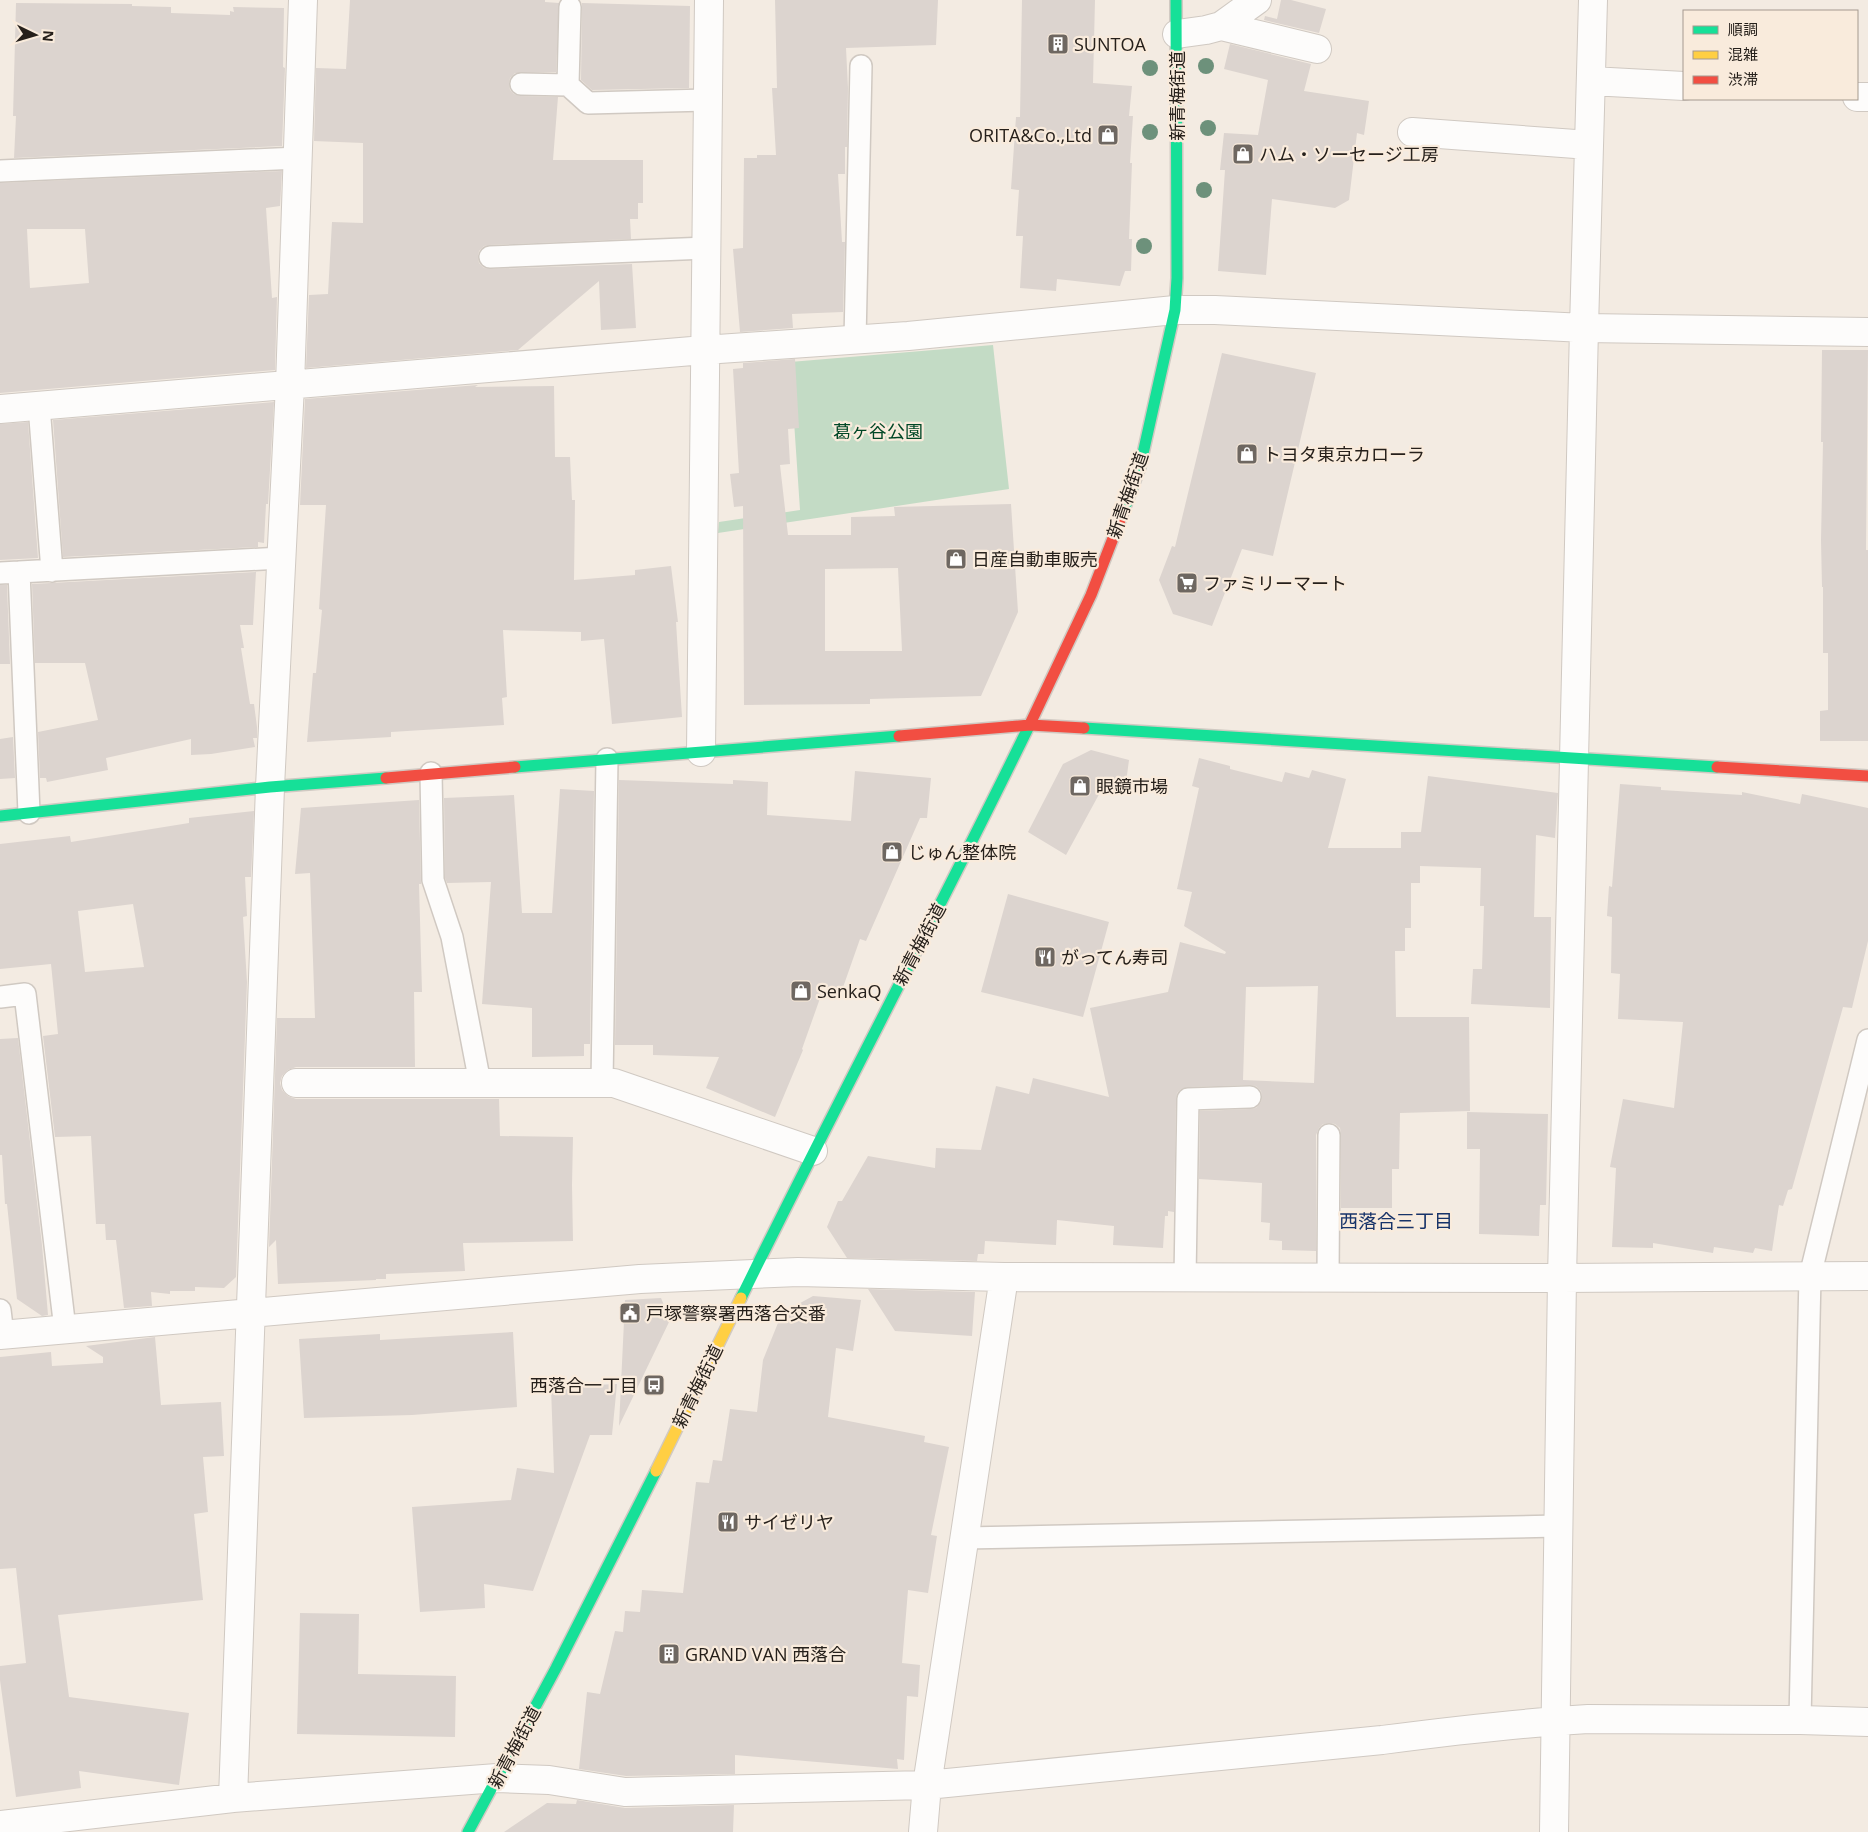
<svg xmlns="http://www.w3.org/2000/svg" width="1868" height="1832" viewBox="0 0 1868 1832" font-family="'Open Sans','Noto Sans JP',sans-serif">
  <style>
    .green { fill: #c3dbc5 }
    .building { fill: #dcd4cf; fill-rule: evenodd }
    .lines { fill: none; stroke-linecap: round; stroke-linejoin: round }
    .lane-casing { stroke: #d0c9c2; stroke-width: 24 }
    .street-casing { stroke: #d0c9c2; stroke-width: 30 }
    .fast-casing { stroke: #d0c9c2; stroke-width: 14 }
    .slow-casing { stroke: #d0c9c2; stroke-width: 14 }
    .jam-casing { stroke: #d0c9c2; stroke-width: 14 }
    .lane { stroke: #fdfcfb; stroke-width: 21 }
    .street { stroke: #fdfcfb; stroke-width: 28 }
    .fast { stroke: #16e098; stroke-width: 11 }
    .slow { stroke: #ffcf43; stroke-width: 11 }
    .jam { stroke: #f24e42; stroke-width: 11 }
    .tree { fill: #6d917b }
    .labels { text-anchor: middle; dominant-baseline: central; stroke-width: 4.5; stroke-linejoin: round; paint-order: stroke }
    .poi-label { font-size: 18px; fill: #26201b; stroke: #f9ebdc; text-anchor: start }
    .street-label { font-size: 18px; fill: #26201b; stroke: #f9ebdc }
    .park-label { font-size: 18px; fill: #004726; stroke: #f9ebdc }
    .neighbourhood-label { font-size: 19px; fill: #173369; stroke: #f9ebdc }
  </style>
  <rect width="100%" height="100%" fill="#f3ebe2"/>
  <path class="green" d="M993 345 1009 489 718 533 719 522 800 510 790 362Z"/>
  <path class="building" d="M350 0H545V2L559 3 556 72 515 73 510 78 509 83 510 90 514 94 520 96 558 97 553 160H643V203H638V219H630L631 239 489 245 484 246 479 251 478 258 479 263 484 268 491 269 632 264 636 328 601 330 599 281 518 350 306 368 309 295 328 294 332 222 363 223V143L314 141 316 68 346 69Z
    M775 0H938L936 45 846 48 848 88 847 147H845V174H838L842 242H845L843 312 792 314 793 328 740 332 733 249 743 248 744 158H757V155H776L772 88H777Z
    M1022 0H1095L1093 83 1132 86 1129 116H1133L1130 163H1132L1129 239H1132L1131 271H1125L1120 286 1057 279 1056 291 1020 288 1023 236H1016L1019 190 1011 189 1016 117H1020Z
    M1281 0H1291L1326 9 1319 33 1264 20 1265 16 1277 19Z
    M16 3 132 4V6L171 7V13L230 15V11L234 12 233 7 284 8 283 67 285 68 282 146 14 158 16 116H13Z
    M582 3 690 6 689 88 592 90 581 80Z
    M1230 44 1311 64 1304 91 1369 101 1364 135 1357 133 1349 200 1335 208 1272 199 1266 275 1218 271 1225 170H1220L1224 133 1258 135 1268 80 1224 69Z
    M282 171 280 206 266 208 272 298 277 297 275 370 0 393V183ZM27 229H85L89 283 30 288Z
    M1822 350H1868L1866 550H1868V741H1820V711L1828 710V653H1823V587H1822L1821 540 1823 442H1821Z
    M1222 353 1316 373 1273 556 1242 549 1212 626 1173 614 1159 580 1172 546 1175 547Z
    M795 359 799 428 788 429 790 464 780 465 788 535H851V517L895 516 894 507 1011 504 1018 612 981 696 870 699V704L744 705 743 506 734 507 730 474 739 473 733 369 743 368V363ZM898 568 902 651H825V569Z
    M478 385 475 387 554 386 555 457H570L572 500H575L574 580 635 575V570L671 566 678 622H676L682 717 612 724 604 639 581 641V632L503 630 507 697 502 698 504 725 391 732V737L307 742 313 673H316L322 610 319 609 326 505H300L305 399Z
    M274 402 268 504H266L264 543 258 542V547L63 557 53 420Z
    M28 422 38 558 0 560V424Z
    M256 572 253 625H240L244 648H241L250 704H254L257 727V738H253L255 747 211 754 191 755V739L106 758 108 770 47 782 46 778H40L38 732 98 720 85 663H35L32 584Z
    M0 585H7L10 664H0Z
    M13 737 15 778 0 779V739Z
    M1091 750 1129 760 1125 790 1103 787 1066 855 1028 832 1063 764Z
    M1199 758 1230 766V769L1282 782 1285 772 1309 778 1312 770 1346 779 1328 848H1401V832H1421L1428 776 1558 793 1555 838 1536 835 1534 917H1551L1550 1008 1471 1004 1473 969H1482L1484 906H1480L1481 868 1420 866V883H1411V928H1405V951H1395L1396 1017H1469L1470 1111 1400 1113 1399 1169H1392V1208H1341V1135L1340 1128 1335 1124 1330 1123 1323 1124 1319 1128 1316 1135V1251L1282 1250V1241L1269 1240 1270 1223 1261 1222 1262 1183 1199 1179 1200 1111 1250 1109 1256 1108 1261 1102 1262 1097 1261 1091 1256 1086 1250 1085 1188 1087 1181 1089 1177 1093 1176 1099 1174 1212 1168 1211V1216H1165L1163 1248 1113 1245 1114 1226 1057 1220 1056 1245 985 1241 984 1254H978L977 1261 847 1258 827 1227 838 1201H842L868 1156 935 1168 936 1148 981 1150 996 1086 1029 1094 1033 1078 1109 1097 1090 1008 1168 992 1180 942 1225 954 1226 952 1184 926 1192 892 1177 889 1199 788 1192 786ZM1318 986 1314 1083 1243 1080 1246 987Z
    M855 771 931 778 927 818H920L866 941 860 939 841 993 824 987 802 1049 803 1050 775 1117 706 1088 719 1057 653 1055V1045H615L619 780 733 784V780L768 782 767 815 851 821Z
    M1620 784 1661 787V790L1742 795V792L1800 804 1802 794 1868 808V941L1852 1008 1843 1007 1792 1189 1788 1190 1783 1206 1779 1205 1772 1251 1755 1248 1753 1253 1714 1247 1713 1253 1653 1243V1248L1612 1247 1616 1168 1610 1167 1623 1099 1674 1108 1683 1022 1618 1019 1620 974 1611 973 1612 917 1607 916 1609 886 1612 887Z
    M560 789 594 791 590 1044H584V1056L532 1057V1008L482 1004 491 882 447 883 445 878 444 798 514 795 522 913H552Z
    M419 800 421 884H419L422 992H414L415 1067H296L288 1070 282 1076 280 1083 282 1090 288 1096 296 1099H499L500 1136 573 1137 572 1185 573 1241 463 1243 465 1271 386 1274V1279H376V1280L278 1284 276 1240 269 1247 277 1018H315L310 873 295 874 301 808Z
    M254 811 251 877H245L247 916 243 917 247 982 236 1277 224 1288 195 1287V1291H170V1294L151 1292 152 1306 124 1308 116 1240H106L105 1224H96L91 1136 55 1137 43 1036 58 1034 51 964 0 969V844L70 836 71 842 189 823V818ZM133 904 144 967 85 972 78 911Z
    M1008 894 1109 922 1083 1017 981 992Z
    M18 1038 42 1245 48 1315 42 1316 17 1299 7 1204H5L2 1155H0V1039Z
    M1467 1112 1548 1114 1546 1205H1540L1539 1236 1479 1234 1480 1149H1467Z
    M868 1289 975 1292 972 1336 895 1331Z
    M813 1296 861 1300 853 1351 836 1348 828 1417 925 1436 924 1442 949 1447 931 1535 937 1536 928 1593 908 1590 902 1663 920 1665 918 1697 907 1696 904 1760 897 1759 898 1769 735 1755V1774L626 1776 579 1769 587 1692 600 1694 615 1631 623 1632 625 1611 640 1612 642 1590 683 1593 696 1482 709 1483 713 1460 722 1461 730 1409 757 1412 763 1360 782 1313Z
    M661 1298 670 1320 619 1426 625 1300Z
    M513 1332 517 1407 412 1415 304 1418 299 1339 380 1334V1340Z
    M155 1337 161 1405 221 1402 224 1456 203 1457 208 1512 194 1514 203 1600 58 1615 69 1697 189 1713 179 1785 79 1771 81 1788 16 1797 0 1680V1666L26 1663 16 1568 0 1569V1357L51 1352 52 1366 103 1363V1357L86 1346Z
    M617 1384 612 1435H590L533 1591 484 1584 485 1608 420 1612 412 1507 511 1500 517 1468 554 1473 551 1387Z
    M300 1613 359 1614 358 1674 456 1676 455 1737 297 1734Z
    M577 1800 625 1808 734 1805 733 1832H504L547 1803 576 1804Z"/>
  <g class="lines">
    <g class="lane-casing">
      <path id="lane" d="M570 7 568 85 588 103 707 100
        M521 84 568 85
        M0 171 298 158
        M490 257 706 248
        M855 340 861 66
        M39 406 52 571
        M19 572 29 813
        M0 573 281 558
        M431 773 433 880 452 937 480 1083
        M0 997 25 994 65 1329
        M602 1083 607 759
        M1185 1278 1188 1099 1250 1097
        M1328 1278 1329 1135
        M0 1310 3 1335
        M964 1538 1558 1526
        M1800 1720 1810 1276 1868 1040"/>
    </g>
    <g class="street-casing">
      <path id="street" d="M1221 26 1317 49
        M1177 34 1206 30 1221 26 1257 0
        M1591 81 1684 86
        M1857 97H1868
        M1412 132 1589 145
        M0 409 704 350 908 336 1175 310H1215L1584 328 1868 332
        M701 752 709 0
        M296 1083H614L813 1151
        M0 1335 640 1279 798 1272 1004 1277 1562 1278 1868 1276
        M233 1798 270 787 290 385 303 0
        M0 1825 233 1798 497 1778 549 1780 625 1792 927 1785 1382 1740C1451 1731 1519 1723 1588 1719L1800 1720 1868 1722
        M923 1832 927 1785 1004 1277
        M1554 1832 1562 1278 1584 328 1593 0"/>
    </g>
    <g class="fast-casing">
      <path id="fast" d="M1122 515 1140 467 1175 310 1177 278 1176 0
        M1084 728 1717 767
        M515 767 899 736
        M0 816 270 787 386 778
        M741 1298C835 1106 936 917 1030 724
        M468 1832 556 1668 656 1471"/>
    </g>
    <g class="slow-casing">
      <path id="slow" d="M656 1471 741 1298"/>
    </g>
    <g class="jam-casing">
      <path id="jam" d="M1030 724 1091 595 1122 515
        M899 736 1030 725 1084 728
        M1717 767 1868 776
        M386 778 515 767"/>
    </g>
    <use href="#lane" class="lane"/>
    <use href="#street" class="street"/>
    <use href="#fast" class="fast"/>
    <use href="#slow" class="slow"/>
    <use href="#jam" class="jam"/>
  </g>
  <g class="tree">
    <circle cx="1206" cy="66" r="8"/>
    <circle cx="1150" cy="68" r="8"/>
    <circle cx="1208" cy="128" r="8"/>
    <circle cx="1150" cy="132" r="8"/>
    <circle cx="1204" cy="190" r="8"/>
    <circle cx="1144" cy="246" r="8"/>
  </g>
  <defs>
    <g id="building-square" transform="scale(1.125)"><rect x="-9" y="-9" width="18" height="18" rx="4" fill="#6e6761" stroke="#f9ebdc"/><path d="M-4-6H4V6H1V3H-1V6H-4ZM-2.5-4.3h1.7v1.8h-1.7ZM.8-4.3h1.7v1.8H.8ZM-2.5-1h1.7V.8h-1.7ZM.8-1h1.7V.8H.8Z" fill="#fff"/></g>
    <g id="shop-square" transform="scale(1.125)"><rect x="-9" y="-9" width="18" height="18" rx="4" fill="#6e6761" stroke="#f9ebdc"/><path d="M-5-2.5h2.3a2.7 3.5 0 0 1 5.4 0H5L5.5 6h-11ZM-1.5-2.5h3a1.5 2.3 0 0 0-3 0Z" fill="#fff"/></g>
    <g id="supermarket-square" transform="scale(1.125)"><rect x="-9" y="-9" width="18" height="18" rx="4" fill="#6e6761" stroke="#f9ebdc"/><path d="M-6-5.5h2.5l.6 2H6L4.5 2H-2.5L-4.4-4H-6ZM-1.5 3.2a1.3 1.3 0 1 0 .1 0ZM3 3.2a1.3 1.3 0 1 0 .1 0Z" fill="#fff"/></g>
    <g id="restaurant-square" transform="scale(1.125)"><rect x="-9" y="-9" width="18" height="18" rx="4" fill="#6e6761" stroke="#f9ebdc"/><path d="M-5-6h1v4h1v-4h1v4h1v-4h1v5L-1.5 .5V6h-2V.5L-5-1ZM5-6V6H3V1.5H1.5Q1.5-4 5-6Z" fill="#fff"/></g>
    <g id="civic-square" transform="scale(1.125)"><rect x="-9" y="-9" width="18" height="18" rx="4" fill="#6e6761" stroke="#f9ebdc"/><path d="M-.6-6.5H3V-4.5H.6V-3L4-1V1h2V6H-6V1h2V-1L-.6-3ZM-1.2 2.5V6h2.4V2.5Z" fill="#fff"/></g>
    <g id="bus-square" transform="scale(1.125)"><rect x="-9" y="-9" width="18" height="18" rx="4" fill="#6e6761" stroke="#f9ebdc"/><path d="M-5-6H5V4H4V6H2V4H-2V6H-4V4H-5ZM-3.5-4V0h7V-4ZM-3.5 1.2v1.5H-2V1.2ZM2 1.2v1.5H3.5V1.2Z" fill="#fff"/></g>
  </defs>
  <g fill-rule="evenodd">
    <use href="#building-square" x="1058" y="44"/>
    <use href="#shop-square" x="1108" y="135"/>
    <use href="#shop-square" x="1243" y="154"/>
    <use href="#shop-square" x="1247" y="454"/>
    <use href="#shop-square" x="956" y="559"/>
    <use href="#supermarket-square" x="1187" y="583"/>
    <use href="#shop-square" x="1080" y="786"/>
    <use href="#shop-square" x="892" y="852"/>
    <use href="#restaurant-square" x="1045" y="957"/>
    <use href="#shop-square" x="801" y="991"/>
    <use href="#civic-square" x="630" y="1313"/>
    <use href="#bus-square" x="654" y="1385"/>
    <use href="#restaurant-square" x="728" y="1522"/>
    <use href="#building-square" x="669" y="1654"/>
  </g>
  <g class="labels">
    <g class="poi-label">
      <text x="1074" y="44">SUNTOA</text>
      <text x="1092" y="135" text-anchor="end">ORITA&amp;Co.,Ltd</text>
      <text x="1259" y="154">ハム・ソーセージ工房</text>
      <text x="1263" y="454">トヨタ東京カローラ</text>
      <text x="972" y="559">日産自動車販売</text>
      <text x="1203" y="583">ファミリーマート</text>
      <text x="1096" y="786">眼鏡市場</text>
      <text x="908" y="852">じゅん整体院</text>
      <text x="1061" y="957">がってん寿司</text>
      <text x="817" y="991">SenkaQ</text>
      <text x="646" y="1313">戸塚警察署西落合交番</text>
      <text x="638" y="1385" text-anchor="end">西落合一丁目</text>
      <text x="744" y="1522">サイゼリヤ</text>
      <text x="685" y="1654">GRAND VAN 西落合</text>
    </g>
    <g class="street-label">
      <text transform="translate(1177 96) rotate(-90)">新青梅街道</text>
      <text transform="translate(1127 495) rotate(-71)">新青梅街道</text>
      <text transform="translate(919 944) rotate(-62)">新青梅街道</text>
      <text transform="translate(697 1386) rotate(-64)">新青梅街道</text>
      <text transform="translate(514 1747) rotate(-62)">新青梅街道</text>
    </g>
    <g class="park-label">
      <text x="878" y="431">葛ヶ谷公園</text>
    </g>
    <g class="neighbourhood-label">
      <text x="1396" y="1221">西落合三丁目</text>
    </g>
  </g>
  <rect x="1683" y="10" width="175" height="90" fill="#f9ebdc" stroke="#a59a8f"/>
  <rect x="1693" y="26" width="25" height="8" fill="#16e098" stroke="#a59a8f"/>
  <text x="1728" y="35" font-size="15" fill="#26201b">順調</text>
  <rect x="1693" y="51" width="25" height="8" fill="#ffcf43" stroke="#a59a8f"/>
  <text x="1728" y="60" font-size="15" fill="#26201b">混雑</text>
  <rect x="1693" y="76" width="25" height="8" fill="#f24e42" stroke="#a59a8f"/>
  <text x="1728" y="85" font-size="15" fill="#26201b">渋滞</text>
  <g transform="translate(35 35) rotate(95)" stroke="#f9ebdc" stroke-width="4" paint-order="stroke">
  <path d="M0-4L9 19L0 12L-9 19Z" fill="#26201b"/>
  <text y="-8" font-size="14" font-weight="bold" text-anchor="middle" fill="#26201b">N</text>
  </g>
</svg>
